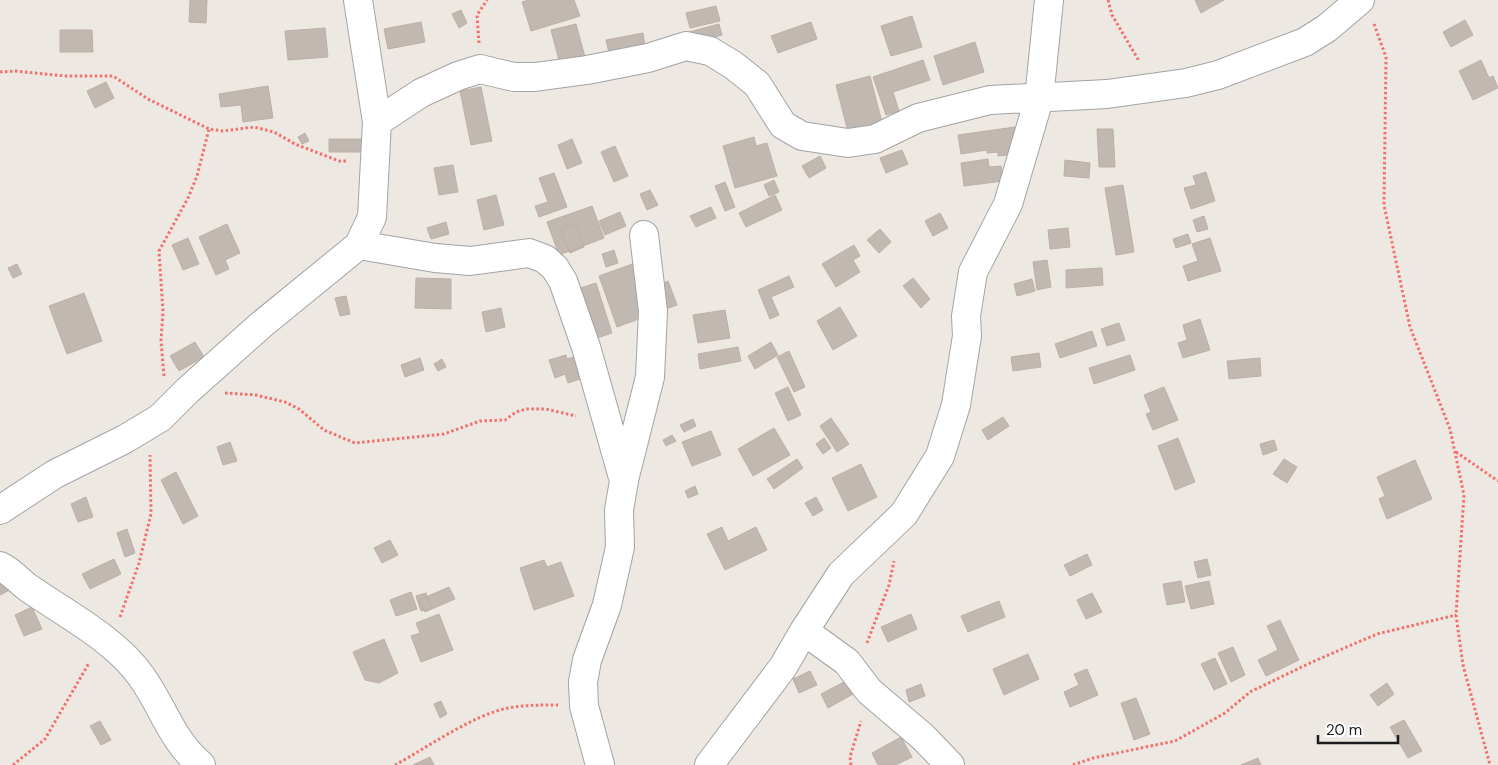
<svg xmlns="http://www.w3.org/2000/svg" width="1498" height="765" viewBox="0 0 1498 765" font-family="'DM Sans',sans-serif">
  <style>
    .building { fill: #c2b8b2; stroke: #beafa5 }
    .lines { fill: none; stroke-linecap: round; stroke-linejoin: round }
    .street-casing { stroke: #a3a3a3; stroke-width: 30 }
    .path { stroke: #f4706c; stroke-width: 3; stroke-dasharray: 2.5 2.5; stroke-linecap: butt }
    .street { stroke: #fff; stroke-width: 28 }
  </style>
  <rect width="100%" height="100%" fill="#ede9e2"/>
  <path class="building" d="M190 0H207L206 23 189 22Z
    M528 0H574L580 16 531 31 522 2Z
    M1195 0H1224L1201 13Z
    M716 6 720 21 690 28 686 13Z
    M461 10 467 23 459 28 452 14Z
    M912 16 922 47 891 56 881 26Z
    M1465 20 1473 35 1451 47 1443 32Z
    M421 22 425 42 388 49 384 29Z
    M811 22 817 39 778 53 771 36Z
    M576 24 585 57 560 64 551 30Z
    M719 24 722 35 693 43 689 32Z
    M325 28 328 57 288 60 285 31Z
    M60 30H92L93 52H60Z
    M643 33 645 46 609 53 606 40Z
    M975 42 984 72 943 85 934 56Z
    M923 60 930 80 893 92 899 111 886 115 873 77Z
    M1481 60 1489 78 1493 76 1498 88 1473 100 1459 71Z
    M870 76 883 126 849 136 836 85Z
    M106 82 114 98 95 108 87 91Z
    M268 86 273 118 243 122 241 105 221 107 219 94Z
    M481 87 492 141 471 145 460 91Z
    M1015 127 1019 154 998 156V152L987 153V150L961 154 958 135Z
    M1097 129H1113L1115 167H1099Z
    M305 133 309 141 302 144 298 137Z
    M754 137 756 146 767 143 777 176 735 188 723 146Z
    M329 139H365L366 152H329Z
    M572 139 582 163 567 169 558 145Z
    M615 146 628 176 614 182 601 152Z
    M902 150 908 164 886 173 880 158Z
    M820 156 826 168 809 178 802 166Z
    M988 159 989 167 1001 166 1003 181 964 186 961 163Z
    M1065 160 1090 163 1089 178 1064 176Z
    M453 165 458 192 439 195 434 168Z
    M1206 172 1215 201 1191 209 1184 188 1196 185 1193 176Z
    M554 173 567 207 539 217 535 206 548 202 539 178Z
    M774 180 779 192 769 196 764 185Z
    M725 182 735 207 725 211 715 186Z
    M1123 185 1134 252 1116 255 1105 188Z
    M650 190 658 205 647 210 640 194Z
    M496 195 504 225 484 230 477 200Z
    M775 195 782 210 746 227 739 213Z
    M592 206 604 238 559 255 547 222Z
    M711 207 716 218 696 227 690 216Z
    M620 212 626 226 605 235 599 221Z
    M940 213 948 228 933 236 925 221Z
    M1204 216 1208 229 1197 232 1193 220Z
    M446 222 449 234 431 239 427 228Z
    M574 223 584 247 570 253 560 229Z
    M227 224 240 253 225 260 229 269 216 275 199 237Z
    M1068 228 1070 247 1050 249 1048 230Z
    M880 229 891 242 879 253 867 240Z
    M1188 234 1191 243 1176 248 1173 239Z
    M188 238 199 264 183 270 172 245Z
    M1210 238 1221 271 1188 281 1183 266 1198 261 1192 244Z
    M854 245 860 256 853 260 860 272 836 287 822 264Z
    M614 250 618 263 606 267 602 254Z
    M652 257 662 284 668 281 677 305 617 327 599 276Z
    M1047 260 1051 287 1037 290 1033 262Z
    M17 264 22 274 13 278 8 268Z
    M1102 268 1103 285 1066 288V270Z
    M789 276 794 287 771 297 779 315 770 319 758 290Z
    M416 278 451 279V309L415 308Z
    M913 278 930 299 921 308 903 286Z
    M1032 279 1035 291 1017 296 1014 284Z
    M596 283 612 333 579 344 571 291Z
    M84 293 102 341 67 354 49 306Z
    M346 296 350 314 340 316 335 298Z
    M840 307 857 336 833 350 817 321Z
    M501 308 505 327 486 332 482 312Z
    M725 310 730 338 698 343 693 315Z
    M1200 319 1210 350 1183 358 1178 343 1187 340 1183 325Z
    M1119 323 1125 340 1107 346 1101 329Z
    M1092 331 1097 346 1060 358 1055 344Z
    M195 342 204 357 179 371 170 356Z
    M771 342 778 355 755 369 748 356Z
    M738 347 741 361 700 369 698 354Z
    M789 351 805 387 794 392 777 357Z
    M1039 353 1041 367 1013 371 1011 357Z
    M566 355 567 359 573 357 580 379 568 383 565 374 555 378 549 360Z
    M1130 355 1135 370 1094 384 1089 368Z
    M420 358 424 370 405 377 401 365Z
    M1260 358 1261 376 1229 379 1227 361Z
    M442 359 446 367 438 371 434 364Z
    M788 387 801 415 788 421 775 393Z
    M1164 387 1178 420 1153 430 1146 414 1151 412 1144 395Z
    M1003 417 1009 426 988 440 982 430Z
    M831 418 849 444 837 452 820 426Z
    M693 419 696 426 684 432 680 425Z
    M774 428 790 455 753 476 738 449Z
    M711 431 721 455 692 466 682 442Z
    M672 435 676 441 666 446 663 440Z
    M824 438 831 448 823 454 816 444Z
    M1178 438 1195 482 1175 490 1158 446Z
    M1274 440 1277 450 1263 455 1260 444Z
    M230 442 237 461 223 465 217 447Z
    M797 459 803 468 774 489 767 479Z
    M1284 459 1297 467 1287 483 1273 474Z
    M1415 460 1432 499 1387 519 1379 499 1385 496 1377 477Z
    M861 464 877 497 848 511 832 478Z
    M176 472 198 516 183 524 161 480Z
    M695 486 698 494 688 498 685 491Z
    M86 497 93 517 78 522 71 504Z
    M816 497 823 510 813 516 805 503Z
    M722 527 728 541 756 527 767 550 725 570 707 534Z
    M127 529 135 553 125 557 117 533Z
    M390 540 398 555 382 563 374 548Z
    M1087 554 1092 565 1070 576 1064 565Z
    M114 559 121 574 90 589 82 574Z
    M1207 559 1211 575 1198 578 1194 562Z
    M544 560 547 567 561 562 574 596 534 610 520 568Z
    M0 574 12 589 0 595Z
    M1181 581 1185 602 1167 605 1163 584Z
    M1209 581 1214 604 1191 609 1185 586Z
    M449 587 455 599 425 612 419 600Z
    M411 592 417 609 396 616 390 600Z
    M426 593 431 608 421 611 416 596Z
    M1092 593 1102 612 1086 619 1077 600Z
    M999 601 1005 617 968 632 961 616Z
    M32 607 42 629 24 636 15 615Z
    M439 614 453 650 421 662 411 636 420 633 416 623Z
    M911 614 917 629 888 642 881 627Z
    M1280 620 1299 660 1266 676 1258 660 1278 650 1267 626Z
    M384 639 398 673 379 683 365 680 353 652Z
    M1233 647 1245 675 1231 682 1218 653Z
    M1028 654 1039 679 1004 695 993 669Z
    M1215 658 1227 684 1214 690 1201 664Z
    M1087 669 1098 695 1070 707 1064 692 1079 685 1074 674Z
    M810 671 817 685 799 693 793 679Z
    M848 680 855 693 828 708 821 694Z
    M1387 683 1394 694 1378 706 1370 695Z
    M921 684 925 696 909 702 906 690Z
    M1136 698 1150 734 1134 740 1121 703Z
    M441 701 447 714 440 718 434 704Z
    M1404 720 1422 751 1408 758 1390 727Z
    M100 721 111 740 101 745 90 726Z
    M901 737 912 757 896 765H878L872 753Z
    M430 757 434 765H413Z
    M1258 758 1261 765H1241Z"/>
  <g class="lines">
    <g class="street-casing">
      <path id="street" d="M377 122 421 93 458 76 480 69 514 77H535L587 70 648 58 686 46 710 51 733 65 757 84 783 125 802 136 848 143 875 139 918 118 990 100 1107 94 1186 83 1218 75 1305 42 1327 28 1360 0
        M359 245 435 258 470 261 529 253 545 259 555 268 563 281 586 347 624 481 619 510 620 547 607 605 587 660 583 682 584 706 600 765
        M624 480 650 377 653 311 644 235
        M0 510 55 474 125 439 160 418 187 391 261 325 359 245 372 217 377 122 358 0
        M0 566C14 573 18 581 30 589 66 614 116 640 141 676 164 708 170 738 201 765
        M804 631 847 662 869 691 923 737 950 765
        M709 765 783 667 804 631 841 574 904 514 940 456 956 405 967 336 966 316 973 272 1008 204 1039 99 1049 0"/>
    </g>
    <path class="path" d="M1108 0 1112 15 1139 61
      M1374 24 1386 57 1384 205 1410 327 1450 429 1464 495 1456 615 1463 665 1490 765
      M479 43 477 15 487 0
      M0 72 15 71 66 76H113L148 99 209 129 223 131 254 127 274 132 295 144 339 161H347
      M164 376 161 341 163 312 159 251 188 198 197 176 209 129
      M225 393 256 395 285 402 299 409 324 430 355 443 444 434 480 421 505 420 516 412 526 409H546L576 416
      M1456 452 1498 481
      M120 617 139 563 151 514 150 455
      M867 643 889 585 894 561
      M13 765 45 739 89 663
      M395 765C428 747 473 715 508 708 525 705 541 705 558 705
      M851 765 850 757 861 721
      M1073 765 1093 758 1175 741 1225 713 1250 692 1312 662 1377 634 1456 615"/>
    <use href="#street" class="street"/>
  </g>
  <path d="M1318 735v8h80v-8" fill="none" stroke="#1c1c1c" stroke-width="2.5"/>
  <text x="1326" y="735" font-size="15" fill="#1c1c1c" stroke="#ffffff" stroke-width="4" paint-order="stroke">20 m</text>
</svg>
